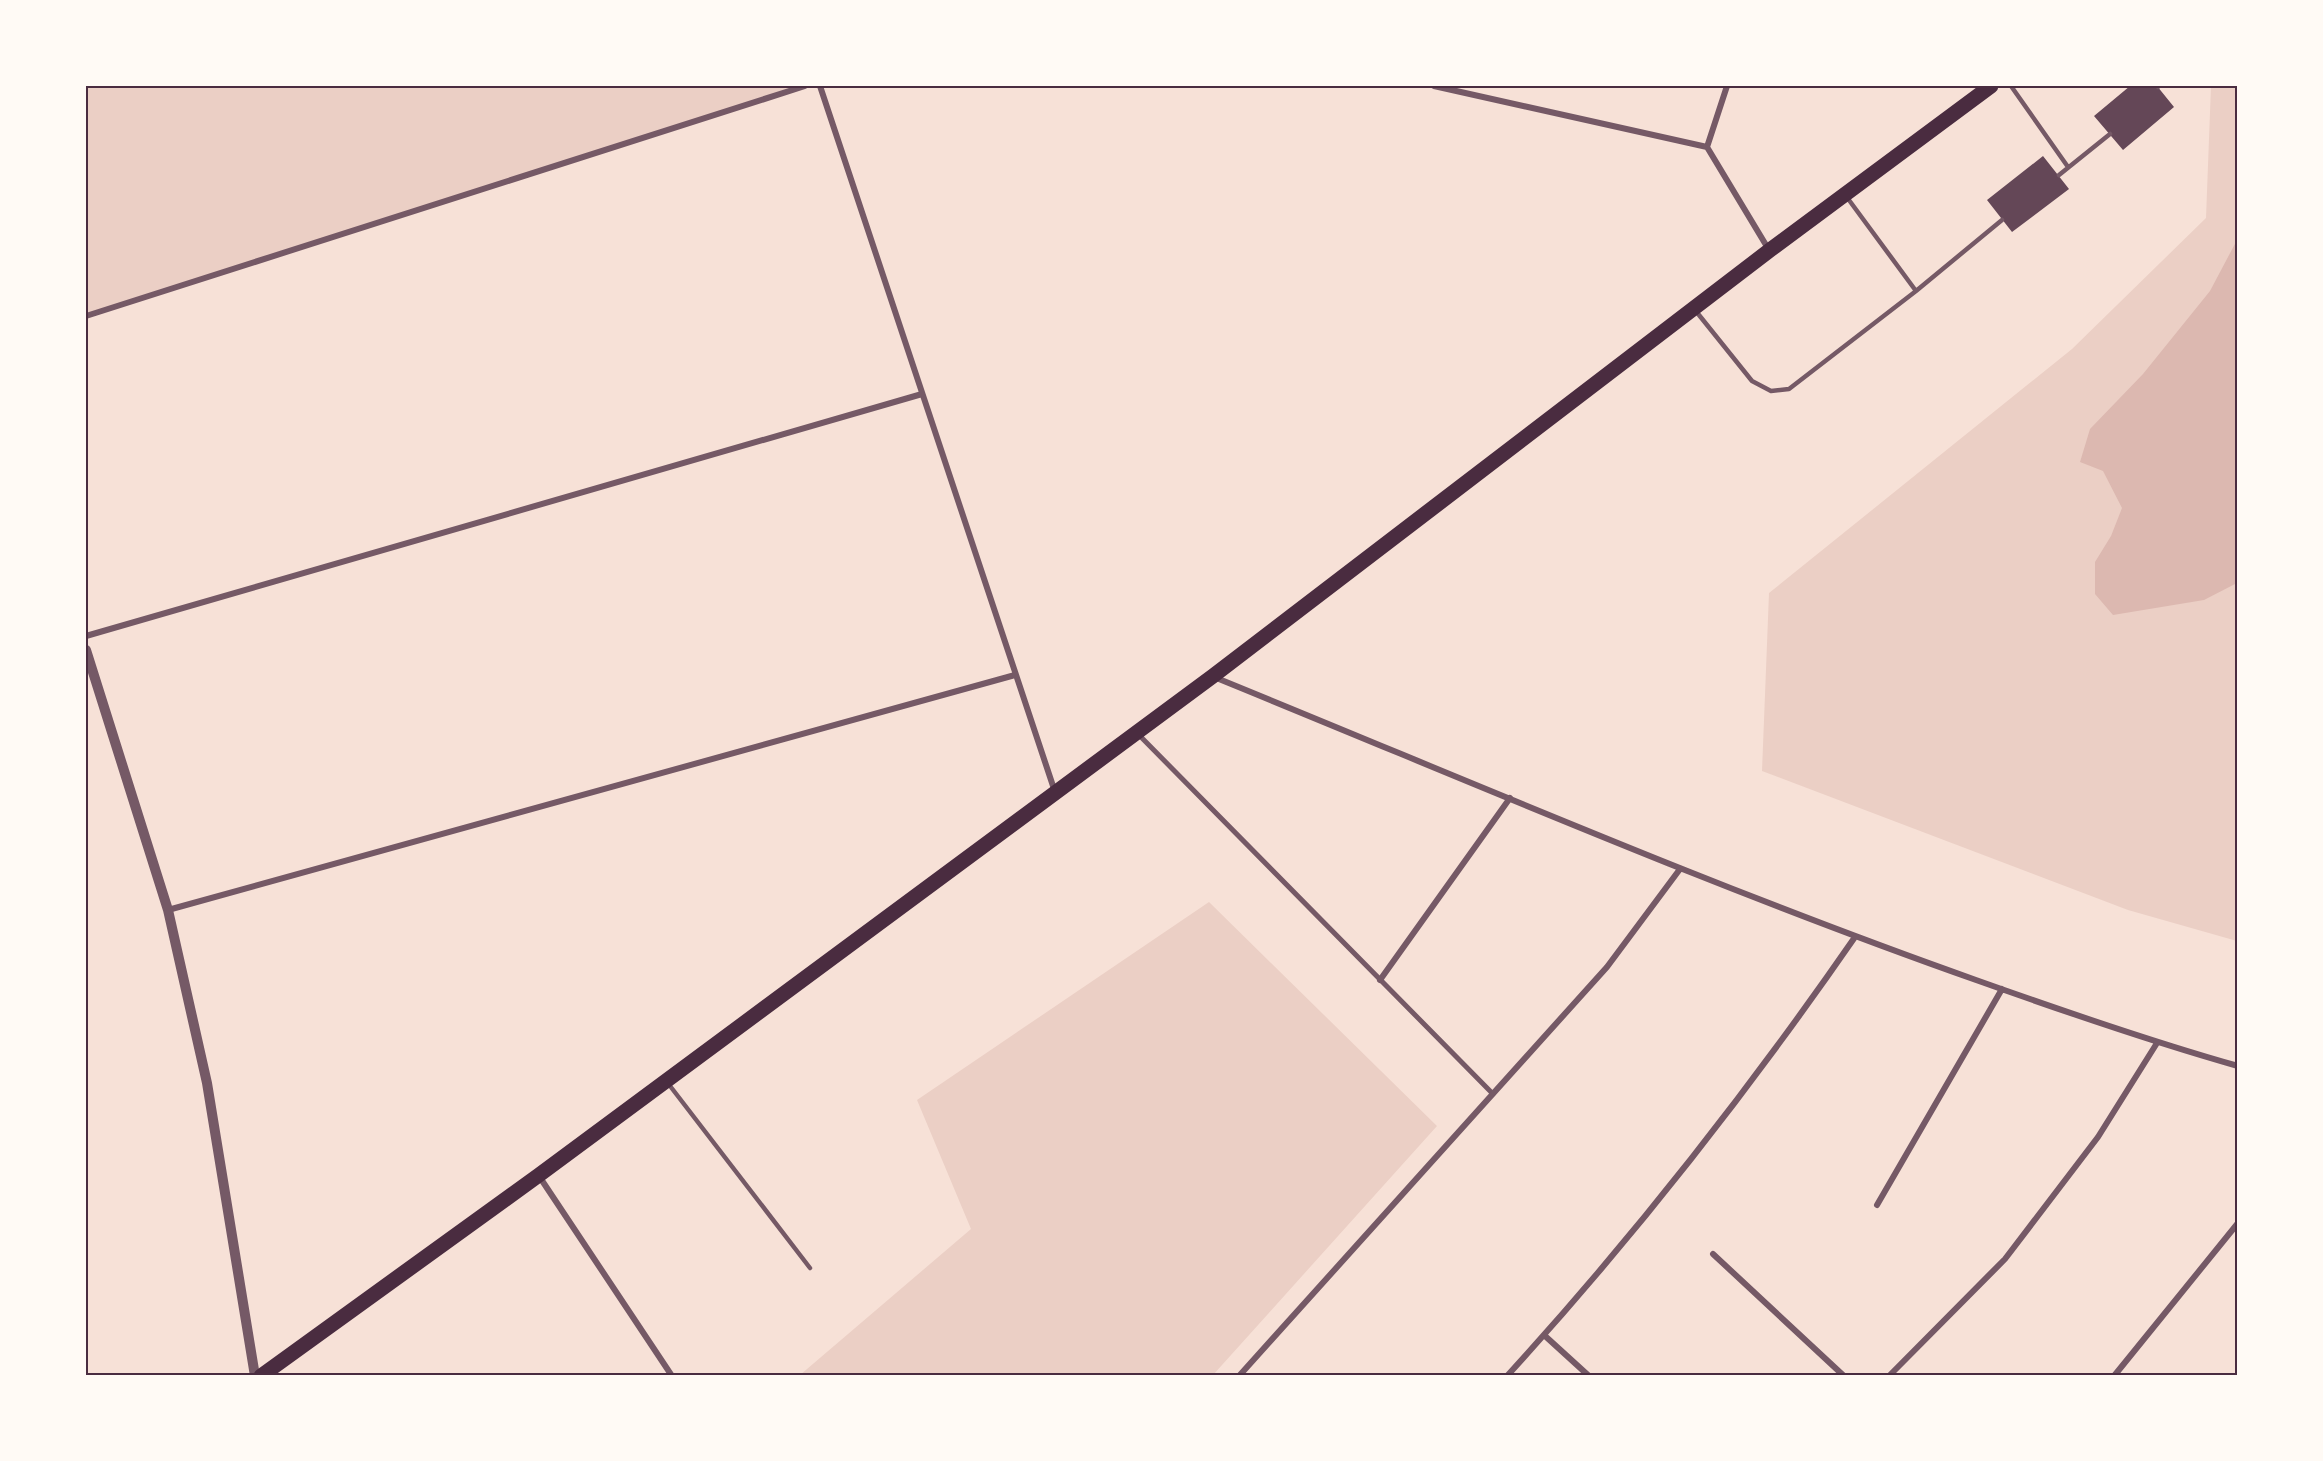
<svg xmlns="http://www.w3.org/2000/svg" width="2323" height="1461" viewBox="0 0 2323 1461" font-family="'Golos Text',sans-serif">
  <style>
    .green { fill: #ebcfc5 }
    .water { fill: #dcb8b0 }
    .building { fill: #644757 }
    .lines { fill: none; stroke-linecap: round; stroke-linejoin: round }
    .service { stroke: #755966; stroke-width: 4.5 }
    .pedestrian { stroke: #755966; stroke-width: 5 }
    .minor { stroke: #755966; stroke-width: 6 }
    .tertiary { stroke: #755966; stroke-width: 10 }
    .primary { stroke: #4a2c40; stroke-width: 15 }
    .neatline { fill: none; stroke: #4a2c40; stroke-width: 2 }
  </style>
  <rect width="100%" height="100%" fill="#f7e1d7"/>
  <path class="green" d="M86 86H805L86 316Z
    M2211 86H2237V941L2128 910 1762 771 1769 593 2072 349 2206 218Z
    M1209 902 1437 1126 1213 1375H800L971 1229 917 1100Z"/>
  <path class="water" d="M2237 240V583L2204 600 2113 615 2095 594V562L2111 536 2122 508 2103 471 2080 462 2090 429 2143 374 2210 291Z"/>
  <path class="building" d="M2130 86H2157L2174 107 2123 150 2094 116Z
    M2043 156 2069 189 2012 232 1987 200Z"/>
  <g class="lines">
    <path class="service" d="M2011 86 2068 167
      M2158 87 2159 86
      M2059 175 2110 134
      M1846 196 1916 291
      M1695 310 1752 381 1771 391 1789 389 1916 291 2002 220
      M667 1082 810 1268"/>
    <path class="pedestrian" d="M1138 734 1493 1094"/>
    <path class="minor" d="M820 86 1055 792
      M1434 86 1707 147
      M1727 86 1707 147 1769 250
      M86 316 805 86
      M86 636 922 394
      M1214 677C1467 780 1718 889 1976 980 2063 1011 2149 1041 2238 1066
      M168 910 1015 675
      M1380 980 1510 798
      M539 1176 672 1376
      M1877 1205 2002 989
      M1713 1254 1844 1376
      M1544 1335 1589 1376
      M1239 1376 1607 967 1680 869
      M1507 1376C1633 1238 1749 1090 1855 937
      M1889 1376 2005 1259 2098 1137 2157 1043
      M2114 1376 2238 1223"/>
    <path class="tertiary" d="M86 650 168 910 207 1083 255 1376"/>
    <path class="primary" d="M261 1376 539 1175 1213 676 1770 250 1991 86"/>
  </g>
  <rect width="2323" height="1461" fill="none" stroke="#fffaf5" stroke-width="174"/>
  <rect x="87" y="87" width="2149" height="1287" class="neatline"/>
</svg>
